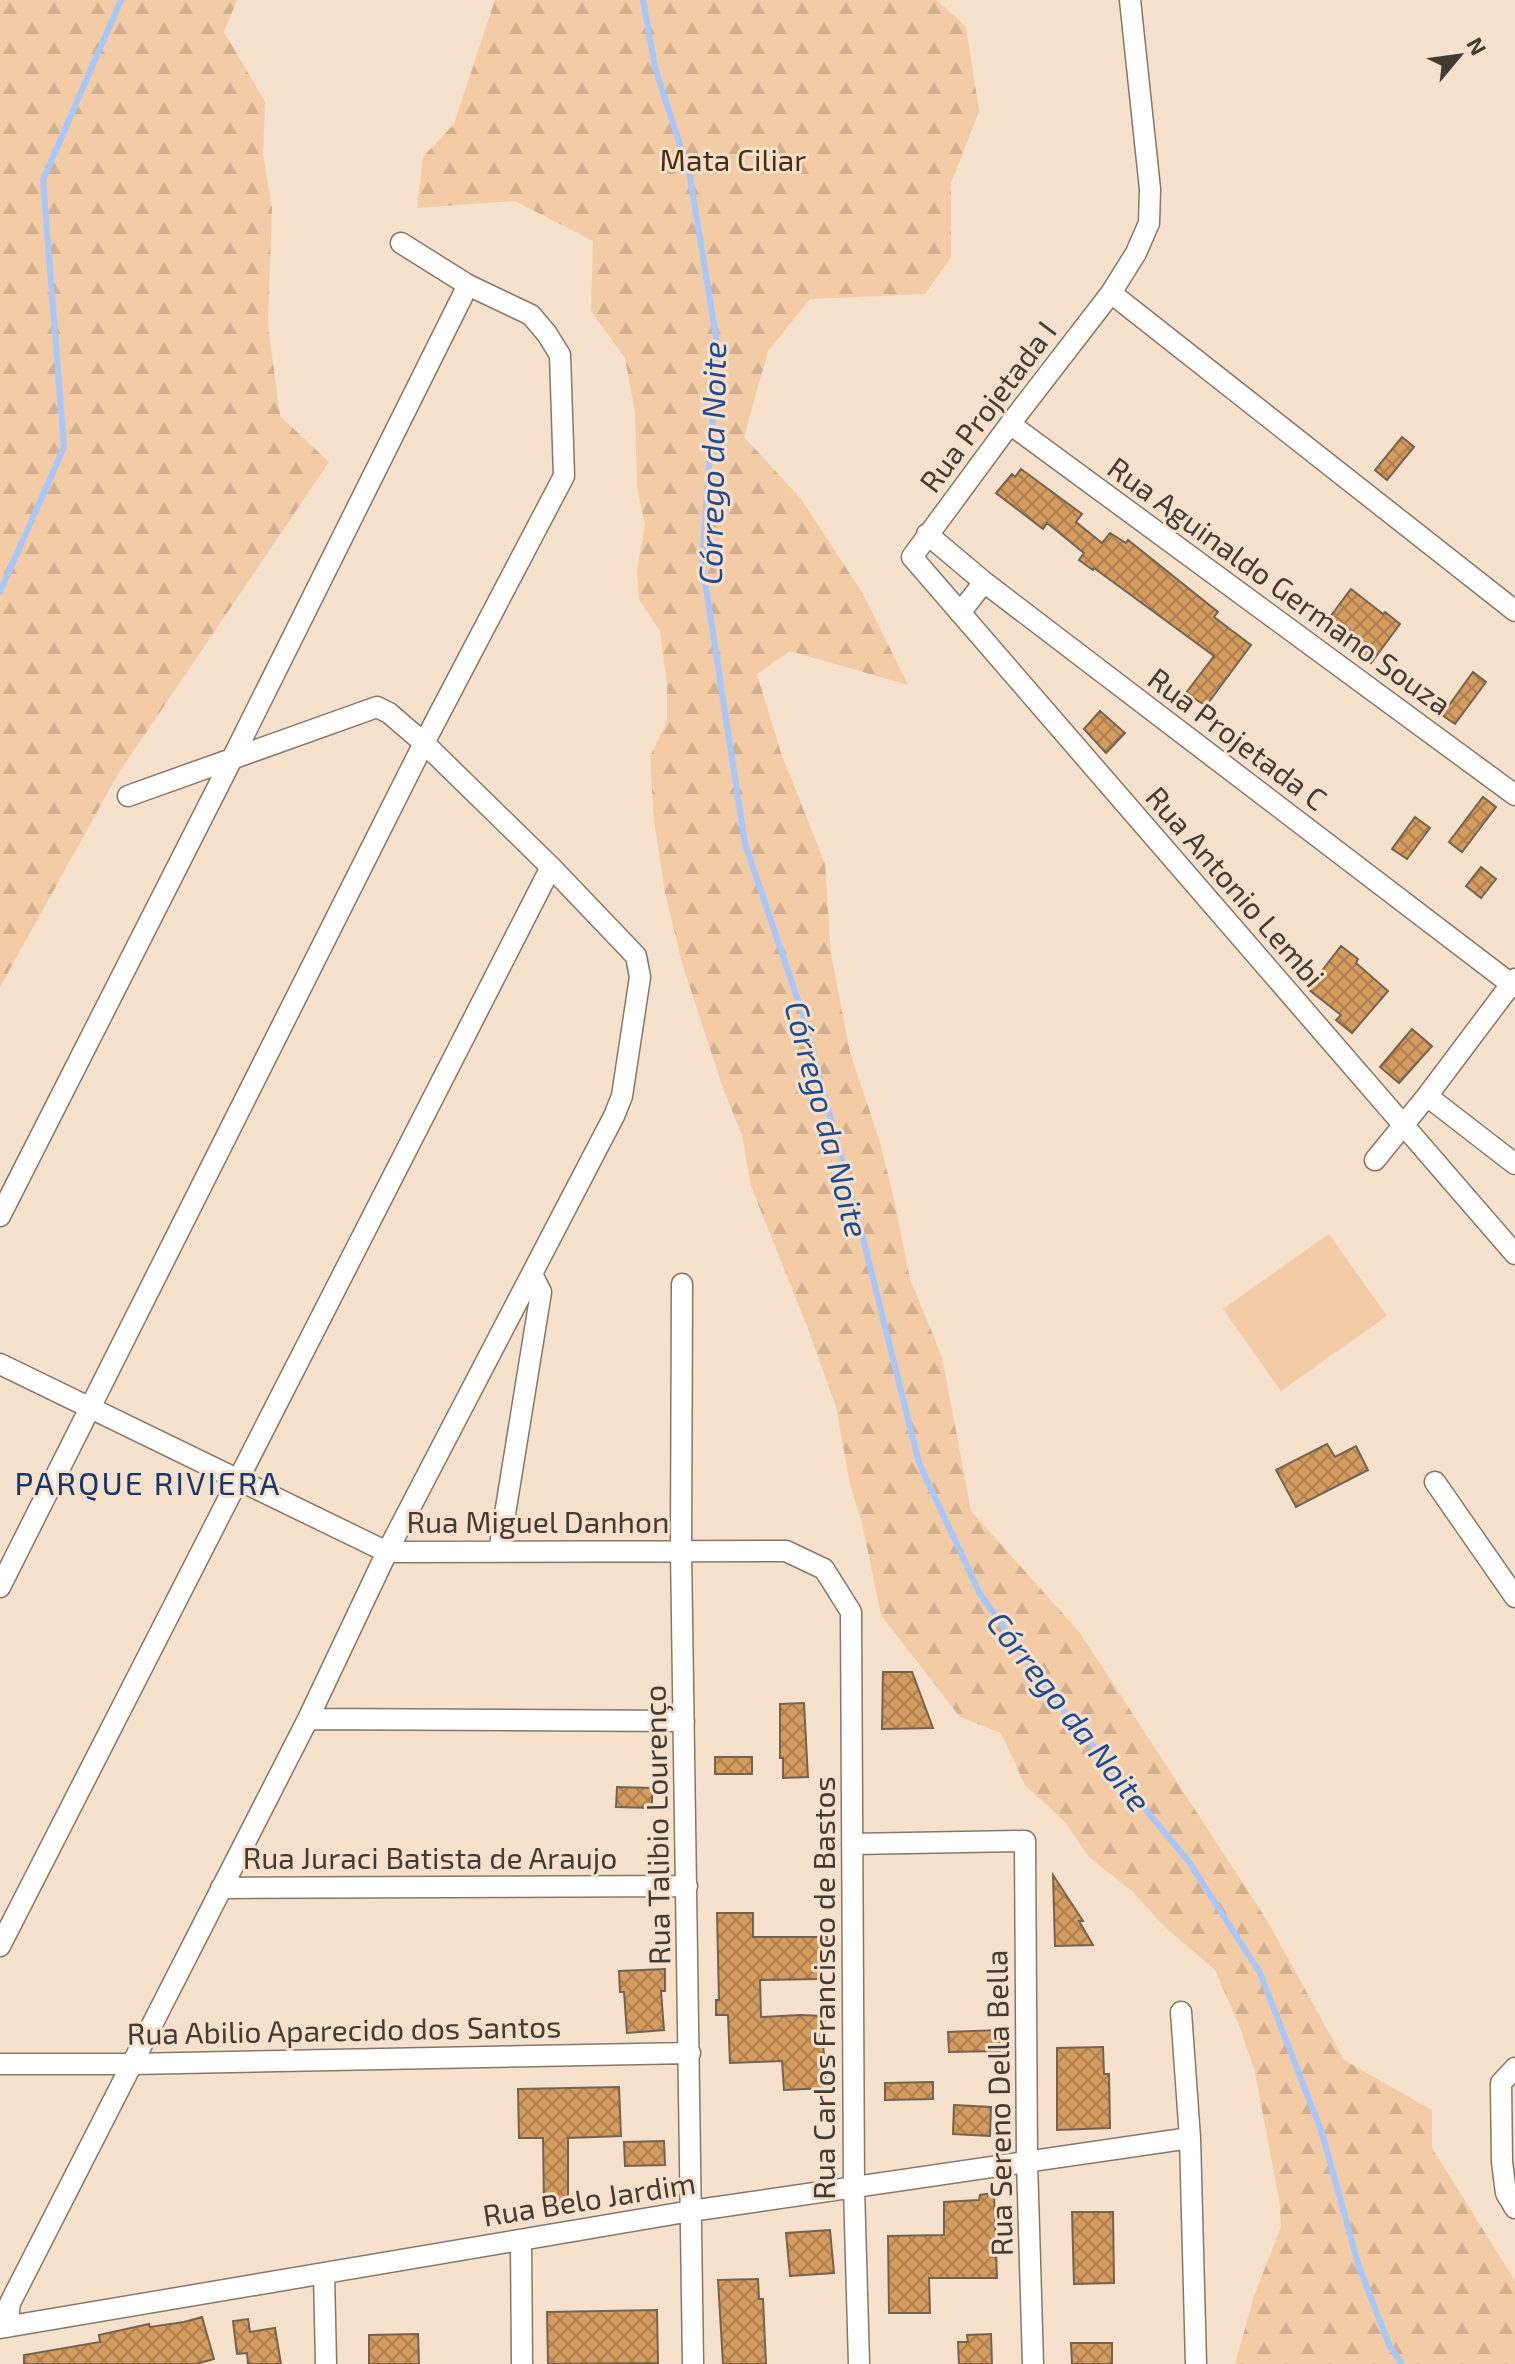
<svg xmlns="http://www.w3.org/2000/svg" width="1515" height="2364" viewBox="0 0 1515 2364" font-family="'Exo 2',sans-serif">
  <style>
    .grass { fill: #f3cba4 }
    .forest { fill: url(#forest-firs) }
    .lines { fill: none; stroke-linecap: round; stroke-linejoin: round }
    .stream { stroke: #a7c8fc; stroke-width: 6 }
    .building { fill: url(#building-cross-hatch); stroke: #756351; stroke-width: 2 }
    .minor-casing { stroke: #897765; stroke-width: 23 }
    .minor { stroke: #fff; stroke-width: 20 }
    .labels { text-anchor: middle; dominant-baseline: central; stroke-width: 6; stroke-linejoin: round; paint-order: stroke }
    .park-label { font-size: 30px; fill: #482f15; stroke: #f6e1cd }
    .street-label { font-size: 30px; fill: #443b33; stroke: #f6e1cd }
    .water-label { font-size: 32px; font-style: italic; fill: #1c4a94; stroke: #f6e1cd }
    .neighbourhood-label { font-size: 32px; letter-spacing: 2px; fill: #16376c; stroke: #f6e1cd }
  </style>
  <defs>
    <pattern id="forest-firs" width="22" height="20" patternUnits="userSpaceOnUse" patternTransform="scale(2)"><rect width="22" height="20" fill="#f3cba4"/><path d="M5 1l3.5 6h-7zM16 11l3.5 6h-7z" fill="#d2af8e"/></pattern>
    <pattern id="building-cross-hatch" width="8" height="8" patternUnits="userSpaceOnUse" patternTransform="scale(2)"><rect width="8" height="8" fill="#d59c60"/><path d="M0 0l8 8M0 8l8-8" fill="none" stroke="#ae8050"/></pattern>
  </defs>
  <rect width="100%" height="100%" fill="#f6e1cd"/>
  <path class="grass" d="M1329 1234 1387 1316 1281 1391 1223 1309Z"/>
  <path class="forest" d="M0 0H237L224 32 265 102 263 156 272 207 268 326 280 416 329 462 118 774 0 987Z
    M495 0H937L966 27 979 111 951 183V257L925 294 810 299 768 351 744 437 801 499 863 594 908 685 790 651 757 674 781 753 825 864 831 954 850 1052 879 1139 894 1199 910 1279 942 1357 971 1511 1080 1633 1268 1922 1344 2060 1432 2110V2148L1515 2281V2364H1235L1254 2296 1281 2227 1280 2205 1255 2072 1239 2025 1215 1970 1164 1926 1132 1891 1089 1857 1065 1822 1025 1785 1001 1733 960 1717 881 1615 862 1523 850 1484 836 1407 808 1329 751 1186 742 1135 723 1088 682 963 665 893 654 820 650 757 667 721V684L660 631 639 599 637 571 645 525 637 486 635 412 625 358 591 311 593 241 515 201 417 208 423 157 454 124Z"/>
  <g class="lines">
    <path class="stream" d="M643 0 655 67 690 177 718 349 702 561 745 844 803 1015 866 1250 919 1463 980 1594 1058 1704 1189 1862 1260 1973 1322 2133 1359 2267 1390 2347 1402 2364
      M0 592 64 447 43 180 121 0"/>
  </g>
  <path class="building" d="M1402 437 1414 447 1387 480 1375 470Z
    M1021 469 1082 514 1076 522 1102 543 1110 533 1126 543 1128 540 1218 612 1214 617 1251 645 1206 706 1186 693 1214 656 1094 568 1093 570 1079 560 1084 553 1047 523 1043 529 996 493 1012 474 1015 477Z
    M1351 589 1383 614 1385 612 1400 624 1371 663 1355 651 1362 642 1330 617Z
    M1473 672 1486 682 1455 724 1442 715Z
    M1100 711 1125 733 1106 753 1084 729Z
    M1483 797 1496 807 1462 852 1449 842Z
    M1415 817 1430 828 1407 859 1392 849Z
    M1481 867 1496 879 1481 898 1466 886Z
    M1341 946 1358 959 1356 963 1388 991 1352 1033 1336 1020 1341 1015 1308 989Z
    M1412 1029 1432 1046 1399 1083 1380 1067Z
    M1327 1444 1335 1457 1356 1446 1368 1470 1296 1507 1276 1470Z
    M883 1672H912L933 1728 882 1729Z
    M804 1703 808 1777 783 1778V1758H780V1704Z
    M715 1757H752V1774H715Z
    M617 1787 652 1788V1808L616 1807Z
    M1053 1875 1083 1921H1079L1093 1945 1055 1946Z
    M717 1913H753V1937H827L828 1957H820V1979L760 1980 761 2017 800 2015 825 2016 823 2041 826 2088 784 2090 782 2061 730 2063 728 2015H716V2000H719Z
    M665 1969V1991H661L664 2030 627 2033 624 1992H620L619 1971Z
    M999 2030 1000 2051 949 2052 948 2032Z
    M1103 2047 1104 2074H1109L1110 2128 1057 2130V2048Z
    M933 2082V2099L885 2100V2083Z
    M619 2087 621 2136 568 2138V2205H544L543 2138H519L518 2089Z
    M954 2105 991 2107 990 2136 953 2134Z
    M664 2141 665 2165 625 2166 624 2142Z
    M994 2193 997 2278H929L930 2313H889L888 2236 944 2235V2202L979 2200 980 2195Z
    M1072 2212H1113L1114 2283 1074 2284Z
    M830 2230 834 2273 790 2276 786 2233Z
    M758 2279 759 2299H763L766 2364H723L718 2280Z
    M657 2310 658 2363 548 2364 547 2312Z
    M202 2317 214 2359 196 2364H24V2355L100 2342 99 2335 149 2324 150 2327 184 2322Z
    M248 2319 250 2332 275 2328 281 2364H248L247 2353 237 2354 233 2321Z
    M418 2334 419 2364H369V2335Z
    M991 2334 992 2364H959L958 2342H968L967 2335Z
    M1071 2343H1112V2364H1072Z"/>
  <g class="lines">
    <g class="minor-casing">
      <path id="minor" d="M1130 0 1150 189 1149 223 1136 253 1111 293 1010 424 912 557 1515 1254
        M1111 293 1515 611
        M1010 424 1515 795
        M927 534 984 582 1515 987
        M960 613 984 582
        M1427 1096 1515 1164
        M1375 1160 1427 1096 1515 979
        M0 1216 232 759 468 285
        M682 1284 681 1550 693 2364
        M0 1364 387 1552 786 1551 824 1569 851 1612 854 2188 859 2364
        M1435 1482 1515 1597
        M499 1551 541 1292 532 1274
        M0 1587 424 743 564 476 560 355 547 334 531 315 468 285 401 243
        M308 1719 684 1721
        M852 1844 1025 1841 1027 2161 1033 2364
        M221 1888 687 1886
        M0 1946 551 867
        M1181 2012 1190 2138 1196 2364
        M0 2064H132L690 2053
        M1515 2068 1501 2083 1502 2162 1506 2193 1515 2208
        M521 2240 522 2364
        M324 2273 326 2364
        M7 2327 10 2303 308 1719 387 1552 614 1116 622 1096 640 977 636 956 551 867 424 743 389 713 377 707 128 796
        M0 2328 691 2211 1190 2138"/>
    </g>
    <use href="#minor" class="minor"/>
  </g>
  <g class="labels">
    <g class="park-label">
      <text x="733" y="159">Mata Ciliar</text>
    </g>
    <g class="street-label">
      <text transform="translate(987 406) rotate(-53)">Rua Projetada I</text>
      <text transform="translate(1280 585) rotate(36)">Rua Aguinaldo Germano Souza</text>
      <text transform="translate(1238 738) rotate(37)">Rua Projetada C</text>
      <text transform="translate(1236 886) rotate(49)">Rua Antonio Lembi</text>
      <text x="538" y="1521">Rua Miguel Danhon</text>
      <text transform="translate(656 1825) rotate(-91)">Rua Talibio Lourenço</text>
      <text x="430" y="1857">Rua Juraci Batista de Araujo</text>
      <text transform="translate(823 1988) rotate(-90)">Rua Carlos Francisco de Bastos</text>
      <text transform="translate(344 2029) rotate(-1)">Rua Abilio Aparecido dos Santos</text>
      <text transform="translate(998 2103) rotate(-91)">Rua Sereno Della Bella</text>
      <text transform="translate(589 2198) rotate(-9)">Rua Belo Jardim</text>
    </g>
    <g class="water-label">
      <text transform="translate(711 463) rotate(-89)">Córrego da Noite</text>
      <text transform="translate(828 1119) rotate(75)">Córrego da Noite</text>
      <text transform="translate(1070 1711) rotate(52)">Córrego da Noite</text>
    </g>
    <g class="neighbourhood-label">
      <text x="148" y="1482">PARQUE RIVIERA</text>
    </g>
  </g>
  <g transform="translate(1459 56) rotate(61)" stroke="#f6e1cd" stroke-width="6" paint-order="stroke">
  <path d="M0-6L14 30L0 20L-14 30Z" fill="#443b33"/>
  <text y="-12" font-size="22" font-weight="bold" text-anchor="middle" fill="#443b33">N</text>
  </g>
</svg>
